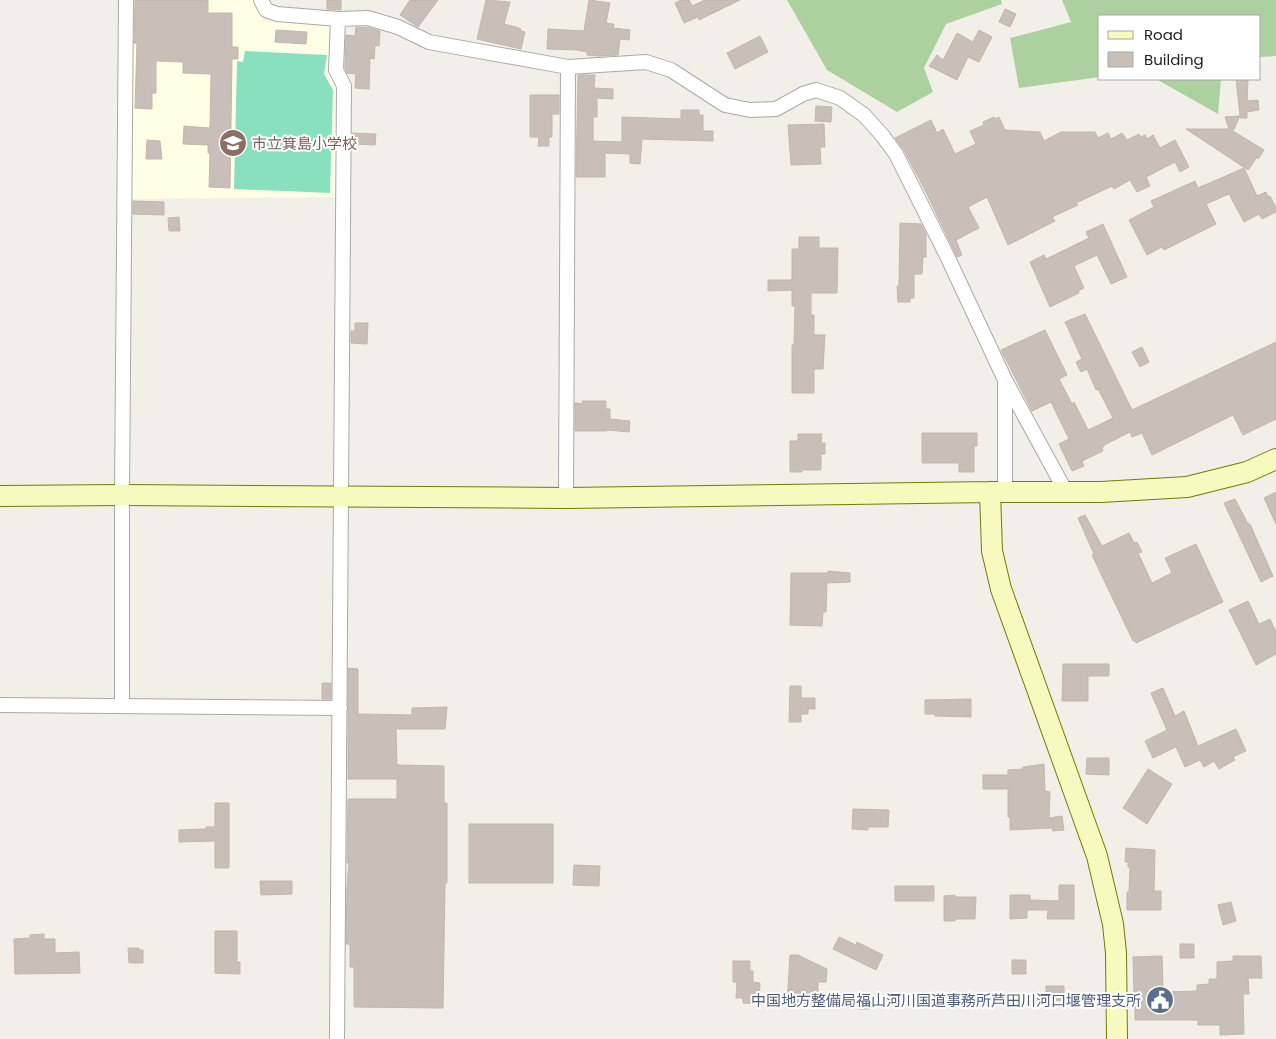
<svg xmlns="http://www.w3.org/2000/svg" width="1276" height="1039" viewBox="0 0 1276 1039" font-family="Poppins,'Noto Sans JP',sans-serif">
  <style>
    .education { fill: #ffffe5 }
    .forest { fill: #add19e }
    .pitch { fill: #88e0be }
    .building { fill: #c7bfb8; stroke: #c4b6ab }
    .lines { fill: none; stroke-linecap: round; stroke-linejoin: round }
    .street-casing { stroke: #a9a9a9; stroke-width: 16 }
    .secondary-casing { stroke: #707d05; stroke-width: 22 }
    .street { stroke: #fff; stroke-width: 14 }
    .secondary { stroke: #f7fabf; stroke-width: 20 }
    .labels { text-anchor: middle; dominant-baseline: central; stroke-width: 4; stroke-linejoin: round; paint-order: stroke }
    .education-label { font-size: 15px; fill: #785e54; stroke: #fff; text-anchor: start }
    .service-label { font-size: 15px; fill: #4e5e75; stroke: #fff; text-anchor: end }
  </style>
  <rect width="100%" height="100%" fill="#f2efe9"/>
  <path class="education" d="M131 0H253L264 20 331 25 335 28 329 73 338 89 337 197 127 199Z"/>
  <path class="forest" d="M787 0H1001L1002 4 946 24 924 68 933 92 897 112 827 70Z
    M1062 0H1276V56L1260 57V16H1100V77L1019 88 1010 38 1071 22Z
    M1156 79H1221L1218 114Z"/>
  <path class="pitch" d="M245 51 327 55 324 74 333 90 330 193 234 189 237 61 243 62Z"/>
  <path class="building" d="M135 0H208V13H232V47H238V59H232L230 188 209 187 210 153H208V145L183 144 184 126 210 128 211 74 183 73V62L156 61V93H152V109L135 108 137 43H134Z
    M327 0H341V10L327 9Z
    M410 0H438L418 27 400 15Z
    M486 0 510 2 504 24 516 27 521 29 520 31 525 32 521 49 477 39Z
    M589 0 610 3 606 23 614 24 613 28 630 30 629 40 620 39 618 55 597 56 587 55V52L577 50 547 49 548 29 584 31Z
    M681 0H689L692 6 705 0H740L699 20 698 17 684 23 675 3Z
    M1005 9 1016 14 1010 27 999 22Z
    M356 27 370 28 380 31 379 46 375 45 374 59 370 58 369 89 355 88 356 74 347 73 345 68 346 35 355 36Z
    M276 30 307 32 306 44 275 42Z
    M979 30 992 37 979 62 968 57 957 80 929 66 937 55 943 60 957 33 973 42Z
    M760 36 768 52 735 69 727 53Z
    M578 75H595L594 88 613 89V99L597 98V117H593V141L622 142V117L681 119V110H699V115H703V131H713V141L642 139 640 164 630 163V154L605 153V177H576Z
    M1236 79H1248L1247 101 1258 100 1259 110 1247 112V118H1240V116L1233 131 1264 150 1258 159 1257 157 1248 170 1186 129H1229L1225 117 1240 116Z
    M530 95H559V114H552V137H549V146H538L539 137H530Z
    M816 106 832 107 831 122 815 121Z
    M994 117 996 119 999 117 1005 130 1040 132 1044 141 1061 132H1095L1098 138 1108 133 1111 139 1122 133 1127 140 1139 134 1141 137 1145 135 1147 139 1153 135 1160 148 1175 140 1189 167 1180 172 1175 162 1146 177 1150 186 1137 192 1130 180 1114 189 1112 186 1108 188 1076 203 1078 205 1052 217 1055 221 1008 245 987 197 968 207 979 228 956 240 962 255 957 257 926 192 904 150 895 138 931 120 937 133 943 129 955 154 976 144 970 131 984 125 983 122Z
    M824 124 825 147H820L821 164 791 165 788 125Z
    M352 133 376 134 375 145 352 144Z
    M147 140 160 141 162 159H146Z
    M1244 168 1257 196 1266 192 1268 197 1270 196 1276 208V212L1262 219 1259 214 1244 222 1229 194 1206 204 1216 224 1164 250 1162 247 1147 255 1129 220 1154 207 1151 201 1195 181 1198 188Z
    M133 201 164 202V215L133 214Z
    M179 217 180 231H169L168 218Z
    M900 223 921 224 926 234V257H923L922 274H914V298H910V302H898L897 286H899Z
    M1103 224 1127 277 1111 284 1097 255 1074 266 1084 288 1078 291 1079 293 1050 307 1030 262 1044 255 1046 259 1089 238 1086 232Z
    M799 237H819V248H838L837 293H811V315H814V335H825L823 369H814V393H792V345H794L795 306H792V290L768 291V280H792V249H799Z
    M1085 314 1132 410 1276 342V419L1243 435 1233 415 1152 455 1142 433 1132 437 1130 432 1104 445V446L1102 448 1103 451 1082 461 1084 466 1072 471 1059 444 1069 439 1051 402 1032 411 1001 350 1045 330 1067 375 1059 379 1072 404 1074 402 1088 430 1113 418 1098 389 1096 390 1087 369 1081 372 1076 362 1082 359 1065 322Z
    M355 323H368L367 344 351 343V331H355Z
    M1142 347 1149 362 1140 367 1132 352Z
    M582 401H606V409H610V419L630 421 629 432 607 430V431H575V403L583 404Z
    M922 433H977V446H974V472H959V463H922Z
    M798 434H822L821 443H825V454H821V470H802V472H790V441H798Z
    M1276 492V524L1264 498Z
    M1235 499 1248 524H1250L1273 576 1261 582 1224 503Z
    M1085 515 1102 546 1129 533 1134 543 1137 542 1142 552 1138 553 1152 583 1172 573 1165 558 1196 544 1223 602 1136 643 1134 640 1133 641 1092 555 1094 554 1078 518Z
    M828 571 850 573V582L827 583 826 612H823L822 626 790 625 791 573H828Z
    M1248 601 1259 624 1270 619 1276 632V654L1256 665 1229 610Z
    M1063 664H1109V676H1088V701H1062Z
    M348 668 358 669V714L412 715V708L447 707 445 729H396L397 765 444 766V803H447V883H445L443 1008 354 1007V967H350V944H346L347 887 349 863H347L348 799H397V779H348Z
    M322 683H331V699H322Z
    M790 686H801V698H815V709H808V714H801V722H789Z
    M1163 688 1175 716 1184 711 1198 746 1236 729 1246 751 1233 757 1235 760 1219 769 1214 761 1204 767 1200 760 1185 767 1176 747 1153 758 1145 741 1167 730 1151 693Z
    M971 699V717L935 716V714H925V700Z
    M1087 758H1109V775L1086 774Z
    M1044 764 1045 791 1050 792 1049 818 1062 816 1064 830 1053 831 1052 828 1010 830V817H1008V789H983V775H1008V770L1023 769V767Z
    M1148 769 1172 784 1147 824 1123 808Z
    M215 803H229V868H215V841L179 842V830L206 829V827H215Z
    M853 809 889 810 888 827H868V830L852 829Z
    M469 824H553V883H469Z
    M1126 848 1155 850 1154 891H1161V910H1127V892H1129L1130 867H1128V862H1125Z
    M574 865 600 866 599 886 573 885Z
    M260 881H292V894L261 895Z
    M1059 885H1074V919H1047L1048 910H1027V918L1010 919V895H1030V900L1059 901Z
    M895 886H934V901H895Z
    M955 895V897H976L975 919H955V921H944V896Z
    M1231 902 1236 921 1223 925 1218 905Z
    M215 931H237V962H240V974L215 973Z
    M44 934V939H55V953L79 952 80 973 15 974 14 939 30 938V935Z
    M839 937 856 945 857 942 883 955 876 970 833 949Z
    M1180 944H1194V958H1180Z
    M128 948H139V950H143V963H129Z
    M790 955H798L827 969 826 982H818V1006L787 1004Z
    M1162 956 1163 992 1197 991V985L1209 984V979H1217V962L1233 961V956H1261L1262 978H1248L1249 994H1243L1244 1034 1220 1035V1025H1198V1020H1135V1007H1132V994H1134L1133 957Z
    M1012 960H1026V974H1012Z
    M733 961H750V971H753V982L760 983 759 1004 743 1003V998H736L737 982H733Z
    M1046 986H1064V1000L1046 1001Z
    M859 995H871L870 1009H858Z"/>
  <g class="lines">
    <g class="street-casing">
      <path id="street" d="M261 0 266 10 277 14 338 19 368 18 398 27 429 42 568 67 646 62 671 70 725 105 750 110 776 109 803 94 816 90 840 98 864 115 882 135 896 154 948 258 1005 380 1066 492
        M1005 492V380
        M566 498 568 67
        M0 705 340 708
        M122 706V495L126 0
        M337 1039 344 86 336 70 338 19"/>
    </g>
    <g class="secondary-casing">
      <path id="secondary" d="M990 492 992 551 1001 589 1097 856 1113 924 1116 953 1117 1039
        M0 496 122 495 566 498 990 492H1101L1187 487 1247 472 1276 459"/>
    </g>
    <use href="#street" class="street"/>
    <use href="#secondary" class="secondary"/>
  </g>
  <defs>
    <g id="school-disc" transform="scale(1.4375)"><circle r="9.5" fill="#8d6e63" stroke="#fff"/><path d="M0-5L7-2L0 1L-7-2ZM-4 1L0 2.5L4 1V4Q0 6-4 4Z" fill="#fff"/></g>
    <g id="civic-disc" transform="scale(1.4375)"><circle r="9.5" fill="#5c6f8a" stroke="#fff"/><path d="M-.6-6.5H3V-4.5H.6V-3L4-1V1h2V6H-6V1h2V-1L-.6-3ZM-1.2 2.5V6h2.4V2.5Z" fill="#fff"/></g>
  </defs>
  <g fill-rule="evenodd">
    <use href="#school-disc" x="233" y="143"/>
    <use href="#civic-disc" x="1160" y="1000"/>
  </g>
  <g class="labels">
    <g class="education-label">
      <text x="252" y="143">市立箕島小学校</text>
    </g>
    <g class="service-label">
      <text x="1141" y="1000">中国地方整備局福山河川国道事務所芦田川河口堰管理支所</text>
    </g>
  </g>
  <rect x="1098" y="15" width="162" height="65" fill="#ffffff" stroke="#a7a7a7"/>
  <rect x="1108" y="31" width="25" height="8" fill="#f7fabf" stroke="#a7a7a7"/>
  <text x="1144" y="40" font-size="15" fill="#222222">Road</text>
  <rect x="1108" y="52" width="25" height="15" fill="#c7bfb8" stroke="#a7a7a7"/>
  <text x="1144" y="65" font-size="15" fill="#222222">Building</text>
</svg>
